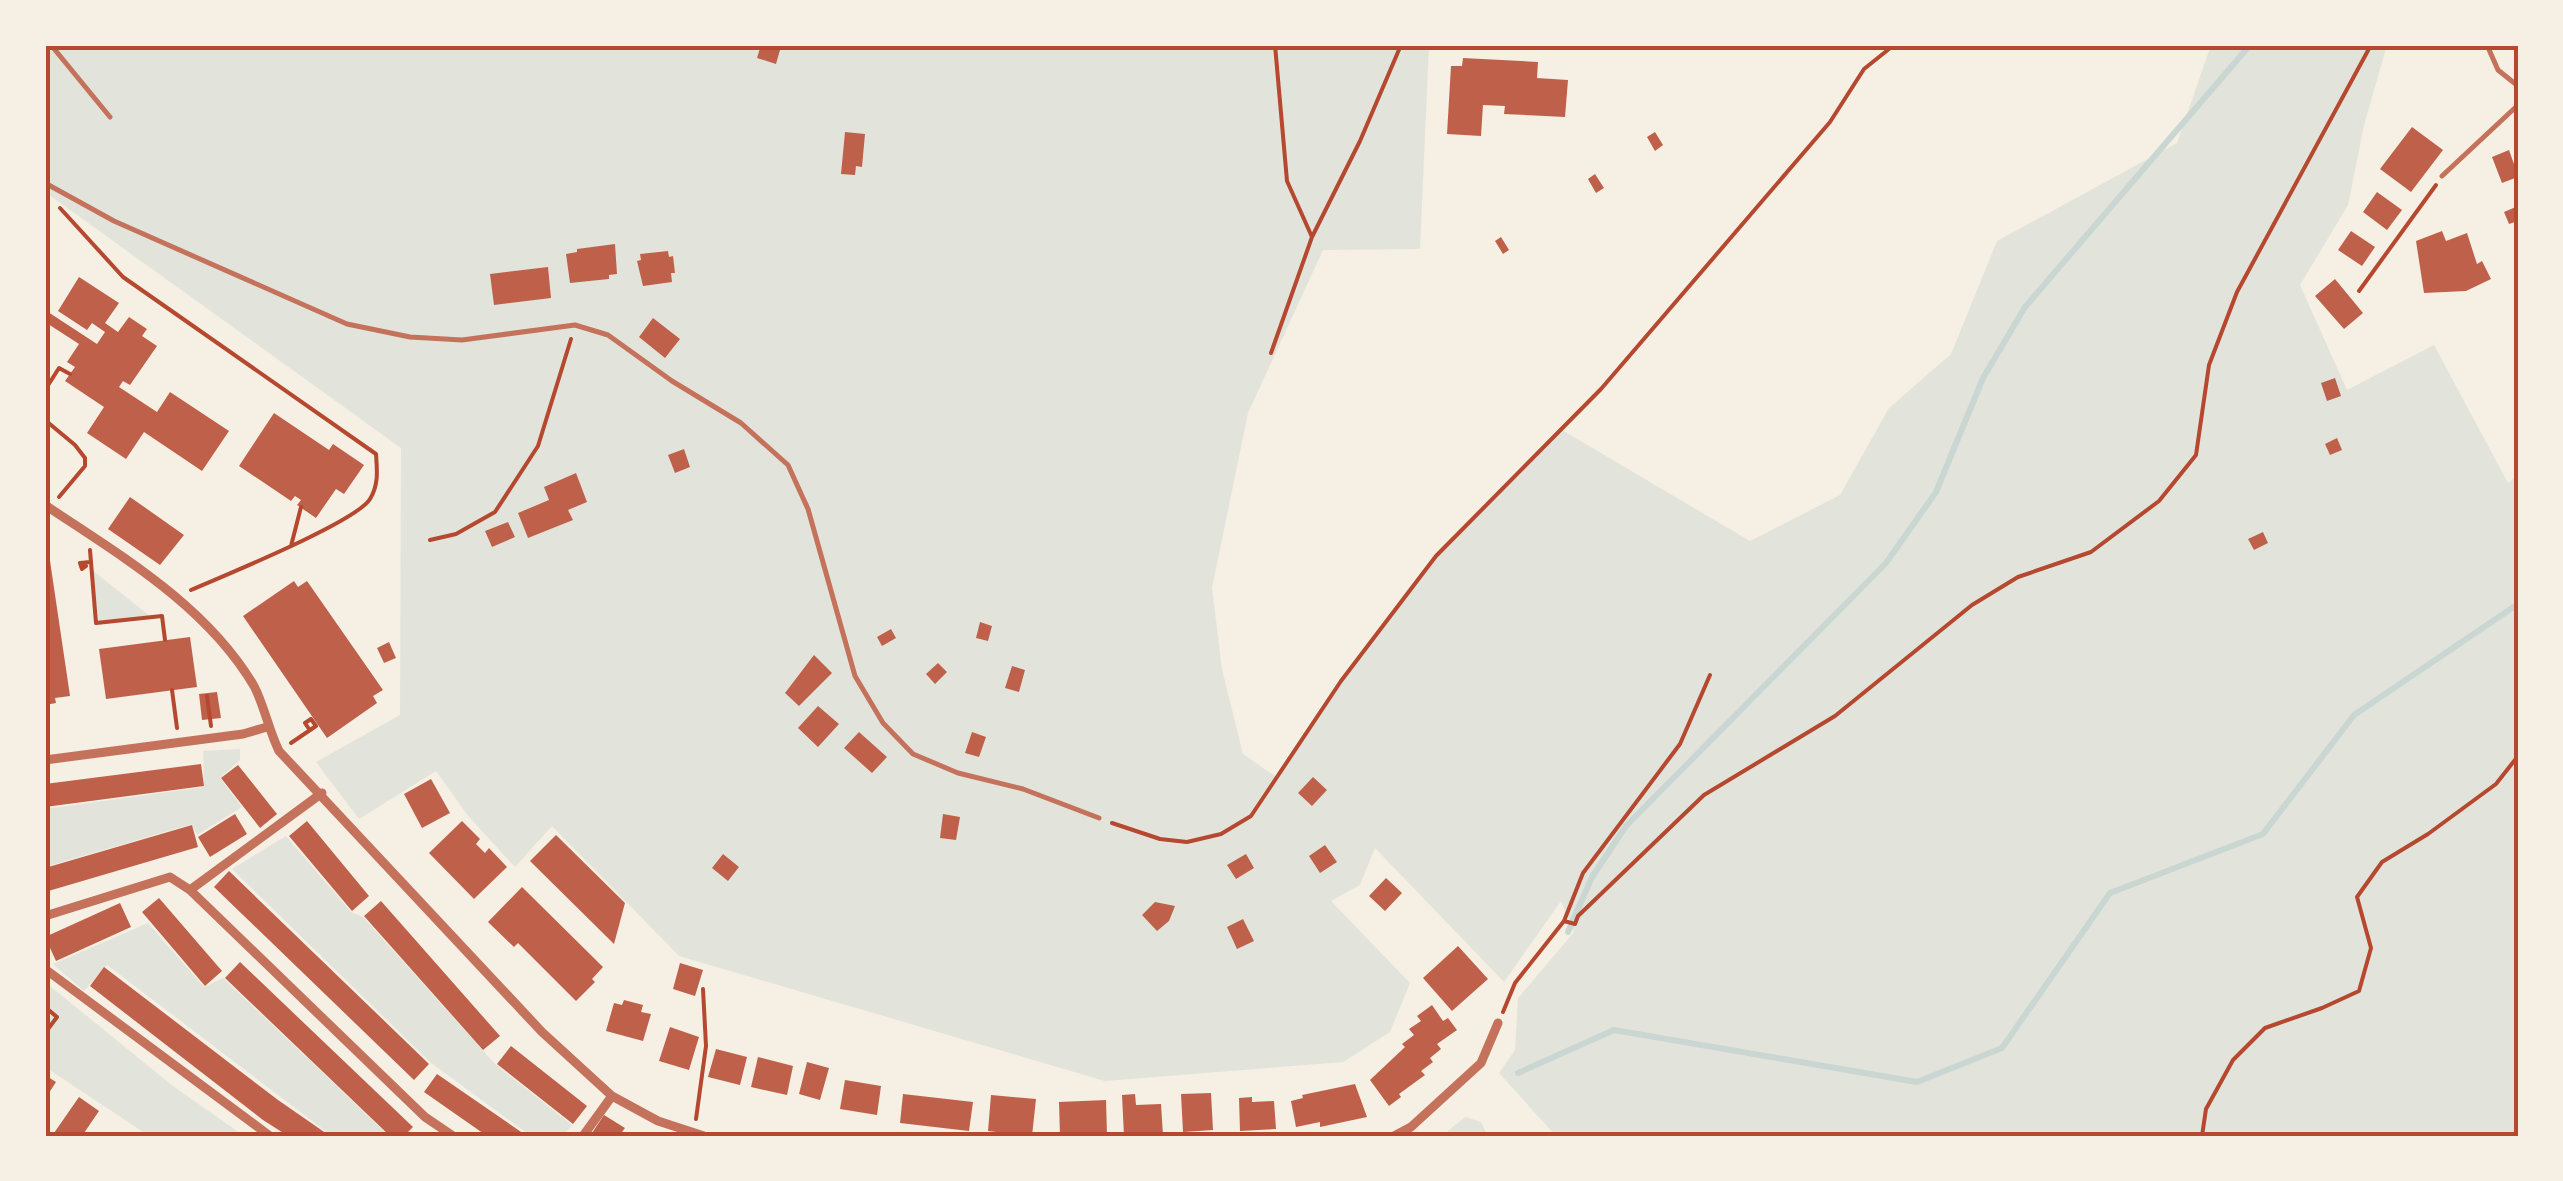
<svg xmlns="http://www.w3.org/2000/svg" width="2563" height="1181" viewBox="0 0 2563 1181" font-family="Cabin,sans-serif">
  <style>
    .green { fill: #e2e4dc }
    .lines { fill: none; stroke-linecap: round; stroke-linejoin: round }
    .stream { stroke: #c9d6d2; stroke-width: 6 }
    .building { fill: #bf614a }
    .path { stroke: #b5482f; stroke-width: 4 }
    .service { stroke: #c5725c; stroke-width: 5 }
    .minor { stroke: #c5725c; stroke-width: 9 }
    .neatline { fill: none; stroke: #b5482f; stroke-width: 4 }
  </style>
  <rect width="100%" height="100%" fill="#f6efe4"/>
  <path class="green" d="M45 45H1429L1420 249 1323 250 1248 413 1212 588 1222 669 1243 754 1278 778 1341 681 1436 556 1562 430 1750 541 1840 495 1889 408 1951 354 1997 241 2177 143 2211 45H2387L2364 125 2348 205 2300 285 2347 390 2434 345 2508 483 2518 475V1136H1556L1499 1073 1515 1050 1518 998 1574 932 1561 901 1504 982 1375 848 1360 885 1331 901 1410 983 1390 1032 1343 1062 1105 1081 679 956 552 826 515 867 469 817 436 771 359 819 316 762 400 715 401 448 45 192Z
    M91 569 151 617 96 623Z
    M240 749V760L220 778 242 807 197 835 192 824 45 867V809L204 787 203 751Z
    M286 836 351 912 363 917 496 1065 572 1125 563 1136H531L431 1063 232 869Z
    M148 923 204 987 223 978 389 1136H332L107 965 84 991 53 964Z
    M45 982 173 1086 244 1136H149L45 1067Z
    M1465 1117 1481 1122 1488 1136H1442Z"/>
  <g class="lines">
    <path class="stream" d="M1568 932 1592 877 1626 826 1886 563 1936 492 1983 378 2025 307 2250 45
      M1518 1073 1614 1030 1917 1082 2002 1048 2110 893 2263 834 2354 715 2518 604"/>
  </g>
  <path class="building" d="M761 45 780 50 776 64 757 58Z
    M1463 58 1538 62 1537 78 1568 80 1565 117 1504 114 1505 106 1483 105 1481 136 1447 134 1451 66H1462Z
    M2412 127 2443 150 2411 192 2380 169Z
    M845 132 865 134 862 167 856 166 855 175 841 174Z
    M1655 132 1663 145 1655 151 1647 137Z
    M2509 150 2515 167 2518 166V185L2515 178 2502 183 2492 157Z
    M1595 174 1604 188 1596 193 1588 179Z
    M2377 192 2402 210 2387 230 2363 212Z
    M2518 206V229L2515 222 2509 224 2504 212Z
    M2351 231 2375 247 2362 266 2338 250Z
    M2442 231 2446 241 2467 233 2477 264 2482 261 2491 279 2466 291 2424 293 2416 241Z
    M1501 237 1509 250 1503 254 1495 241Z
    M615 244 617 274 609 275V279L570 283 566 254 577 252V249Z
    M668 251 669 257 673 256 675 273H671L672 282 643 286 637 261 641 260 640 254Z
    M548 267 551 298 494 305 490 274Z
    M79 277 119 303 105 323 118 332 129 317 147 329 142 336 157 346 130 385 123 381 119 387 157 412 170 392 229 431 202 471 144 432 126 459 87 433 104 407 65 381 75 367 67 362 79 344 45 322V310L97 344 105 332 92 323 87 330 58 311Z
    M2335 279 2363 313 2344 329 2315 296Z
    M653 318 680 339 665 358 639 337Z
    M2335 378 2341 396 2327 401 2321 383Z
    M274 413 329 450 333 444 364 465 344 494 336 489 316 518 297 505 301 500 295 496 291 501 239 466Z
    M2337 438 2342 450 2330 455 2325 444Z
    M684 449 690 467 675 473 668 455Z
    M576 473 587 502 568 510 573 520 528 538 518 513 549 500 544 487Z
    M130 497 184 535 160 565 108 529Z
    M508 522 515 537 492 547 485 531Z
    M45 527 70 696 55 698 56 703 45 705Z
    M2263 532 2268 543 2254 550 2248 539Z
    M294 581 298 587 307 581 383 690 373 696 377 703 327 738 243 616Z
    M980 622 992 626 988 641 976 638Z
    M891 629 896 638 882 646 877 637Z
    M190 637 197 687 106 699 99 649Z
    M389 642 396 658 384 663 377 648Z
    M814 655 832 673 799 706 785 693Z
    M938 663 947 672 935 684 926 674Z
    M1012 666 1025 670 1019 692 1005 688Z
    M217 692 221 718 202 720 199 694Z
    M818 706 839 724 818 747 798 728Z
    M859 732 887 757 872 773 844 748Z
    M972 732 986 737 979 757 965 753Z
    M201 764 204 786 45 807V784Z
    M238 765 277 814 260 828 221 778Z
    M1313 777 1327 790 1312 806 1298 793Z
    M431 779 450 813 422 828 404 794Z
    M235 814 247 834 210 857 198 837Z
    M943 814 960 817 956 840 940 838Z
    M307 821 369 896 352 911 289 836Z
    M462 821 480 839 476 844 485 853 489 848 507 867 474 899 429 853Z
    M192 825 198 847 45 892V868Z
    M556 835 625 903 614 944 530 861Z
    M1325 845 1337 862 1320 873 1309 856Z
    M723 854 739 867 728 881 712 868Z
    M1246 854 1254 868 1236 879 1227 865Z
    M229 871 429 1064 414 1080 214 887Z
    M1386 878 1402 893 1385 911 1369 896Z
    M522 887 603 967 592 979 595 982 576 1001 518 943 514 947 488 922Z
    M159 898 222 971 205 986 142 912Z
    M381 901 500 1036 483 1050 364 916Z
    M1155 902 1175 906 1169 921 1157 931 1142 915Z
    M120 903 131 927 56 961 45 937Z
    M1243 919 1254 941 1237 949 1227 927Z
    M1458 946 1488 979 1452 1011 1423 978Z
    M240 962 413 1127 404 1136H390L225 978Z
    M680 963 703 970 695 996 673 989Z
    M104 967 278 1100 330 1136H288L263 1120 90 986Z
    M624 1000 643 1005 641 1012 651 1014 643 1041 606 1031 614 1003 622 1005Z
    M1432 1005 1443 1021 1448 1018 1457 1030 1437 1044 1441 1049 1430 1058 1433 1062 1421 1071 1425 1075 1399 1094 1401 1097 1389 1106 1370 1080 1405 1047 1402 1044 1414 1035 1409 1029 1421 1021 1417 1016Z
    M670 1027 699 1037 689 1070 659 1061Z
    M511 1046 587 1106 573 1124 497 1064Z
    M716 1049 747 1057 740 1085 708 1077Z
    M758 1057 793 1066 787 1095 751 1087Z
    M807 1062 829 1068 820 1100 799 1094Z
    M437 1074 453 1085 527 1136H487L424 1092Z
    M45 1075 56 1082 45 1099Z
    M845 1080 881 1086 877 1115 840 1109Z
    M1355 1084 1367 1117 1320 1127V1122L1296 1127 1291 1101 1303 1098 1302 1095Z
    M1211 1093 1213 1130 1183 1132 1181 1094Z
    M903 1094 973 1102 969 1131 900 1123Z
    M1135 1094 1136 1105 1161 1104 1163 1135 1124 1136 1122 1095Z
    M991 1095 1036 1099 1032 1136 988 1131Z
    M79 1097 99 1111 82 1136H59L54 1133Z
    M1252 1097V1102L1274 1101 1276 1129 1240 1131 1239 1098Z
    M1106 1100 1107 1135 1060 1136 1059 1102Z
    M604 1115 625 1128 619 1136H590Z"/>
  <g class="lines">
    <path class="path" d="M1275 45 1287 181 1312 237
      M60 208 123 277 376 454C377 470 379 484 370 499 356 522 223 576 191 590
      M2359 291 2436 185
      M1271 353 1312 237 1360 141 1401 45
      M45 390 59 368 70 374
      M45 420 75 445 85 458V466L59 497
      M430 540 456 534 495 512 538 446 571 339
      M291 546 301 507
      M90 550 96 623 162 616 165 640
      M83 565 86 566 82 569 80 563 90 562
      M172 690 177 728
      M207 696 211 726
      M291 743 316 726 311 719 305 723 309 729
      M1112 823 1160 839 1187 842 1221 834 1251 816 1341 681 1436 556 1601 389 1830 122 1864 69 1894 45
      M1564 921 1583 873 1680 744 1710 675
      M45 1007 57 1017 45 1033
      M1503 1012 1515 983 1564 921 1575 924 1578 916 1704 795 1835 716 1972 605 2018 577 2091 552 2159 501 2196 455 2209 365 2237 292 2371 45
      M696 1119 706 1046 703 989
      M2202 1136 2206 1109 2233 1060 2265 1028 2322 1008 2359 991 2371 948 2357 897 2382 862 2428 834 2496 784 2518 756"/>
    <path class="service" d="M51 45 110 117
      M2487 45 2498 70 2518 86
      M2442 176 2518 105
      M45 183 114 221 347 324 410 337 462 340 575 325 608 335 672 381 741 423 788 465 808 509 855 676 883 723 913 754 958 773 1023 789 1099 818"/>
    <path class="minor" d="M45 505C121 556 206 605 254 686 264 705 269 731 279 751L542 1032 612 1096 658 1121 704 1136
      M45 760 243 734 267 727
      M190 890 425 1117 453 1136
      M45 916 170 877 190 890 322 793
      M45 969 270 1136
      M583 1136 612 1096
      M1394 1136 1411 1127 1481 1063 1498 1023"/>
  </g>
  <rect width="2563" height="1181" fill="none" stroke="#f6efe4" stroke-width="95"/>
  <rect x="48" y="48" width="2468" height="1086" class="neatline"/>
</svg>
